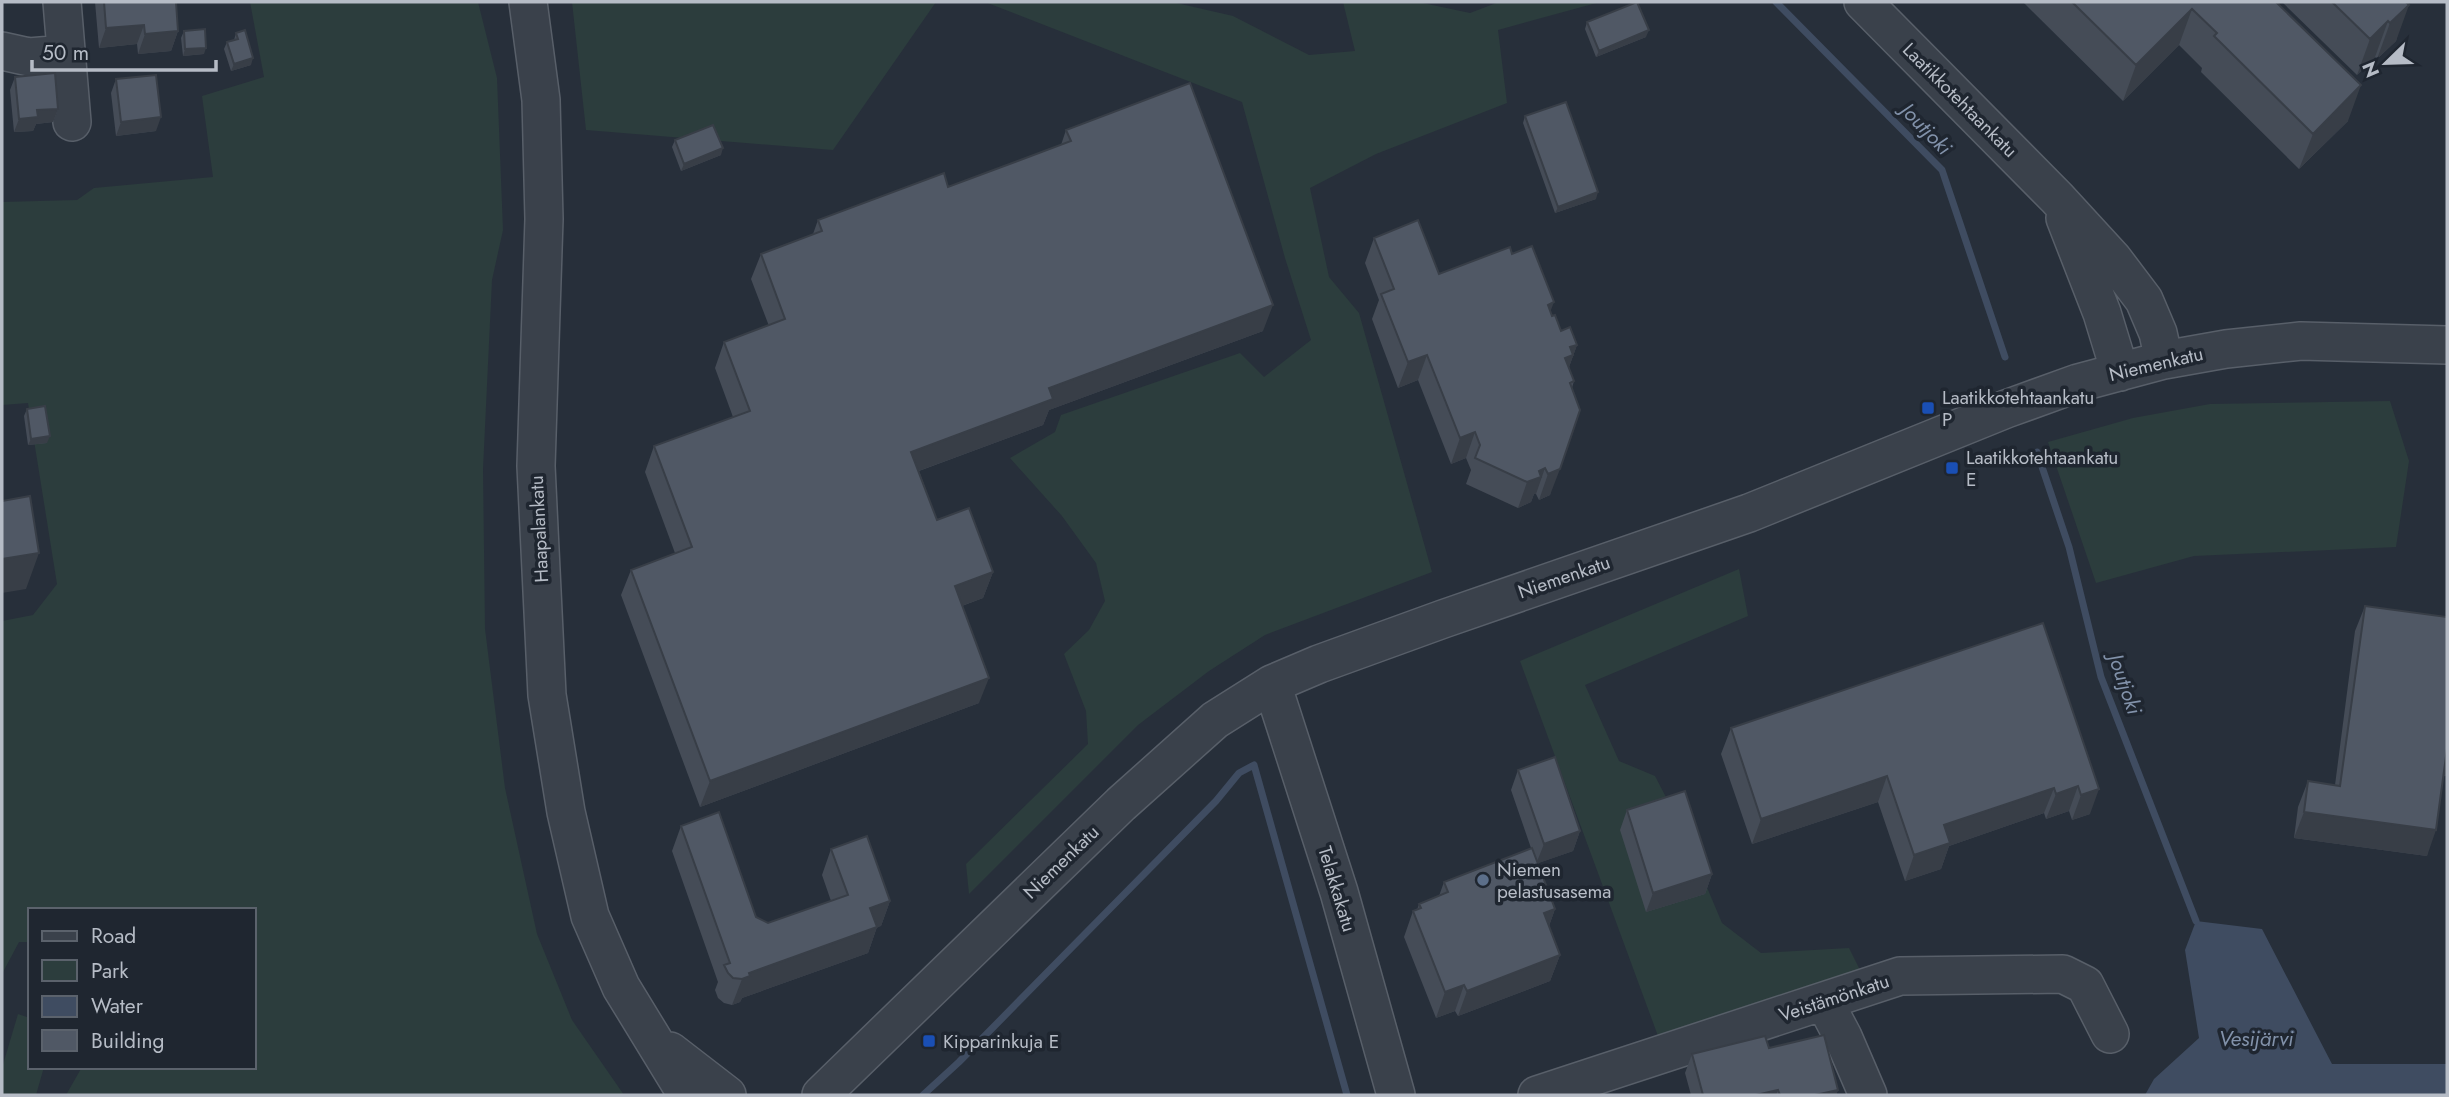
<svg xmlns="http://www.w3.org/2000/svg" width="2449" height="1097" viewBox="0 0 2449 1097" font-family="Jost,sans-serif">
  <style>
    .green { fill: #2c3d3d }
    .water { fill: #3f4c61 }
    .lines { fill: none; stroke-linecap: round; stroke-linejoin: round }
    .stream { stroke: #3f4c61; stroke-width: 7 }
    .minor-casing { stroke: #585f69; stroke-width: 40 }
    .minor { stroke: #3a414b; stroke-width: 37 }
    .wall { fill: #454c57 }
    .shaded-wall { fill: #383e47 }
    .building { fill: #505865; stroke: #383e47; stroke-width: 2 }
    .transit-dot { fill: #1a4fb4; stroke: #1f2630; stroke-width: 2.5 }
    .service-dot { fill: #5c6f8a; stroke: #1f2630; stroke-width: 2.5 }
    .labels { text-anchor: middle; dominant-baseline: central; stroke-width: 7; stroke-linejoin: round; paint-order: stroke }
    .street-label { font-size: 19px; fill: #b6bcc6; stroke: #1f2630 }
    .poi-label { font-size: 19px; fill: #b6bcc6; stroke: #1f2630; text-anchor: start }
    .water-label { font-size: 21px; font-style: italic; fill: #8292aa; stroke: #1f2630 }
  </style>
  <rect width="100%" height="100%" fill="#272f3a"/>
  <path class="green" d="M250 2H478L497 78 503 230 492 280 483 469 485 629 505 788 537 934 572 1020 624 1095H66L82 1067H254V910H30V942H19L2 974V621L33 615 57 584 28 403 2 405V202L77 200 94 188 213 177 202 96 264 77Z
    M572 2H936L833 150 586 130Z
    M985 2H1172L1233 16 1309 55 1355 51 1343 2H1418L1470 13 1499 2H1600L1498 30 1507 103 1376 154 1310 188 1329 277 1359 313 1432 572 1265 635 1209 671 1138 725 969 894 966 864 1088 744 1086 711 1064 654 1089 630 1105 601 1096 563 1062 516 1010 458 1055 432 1061 415 1240 353 1264 377 1311 340 1285 258 1242 102Z
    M2390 401 2409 461 2396 547 2194 556 2096 583 2048 442 2133 418 2210 404Z
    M1739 569 1748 616 1585 685 1619 761 1655 776 1682 828 1722 923 1761 953 1849 948 1861 972 1658 1036 1520 661Z
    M18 1014 30 1018V1067H44L36 1095H2V1068Z"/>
  <path class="water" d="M2196 921 2262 929 2332 1064H2447V1095H2145L2154 1079 2199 1038 2185 950Z"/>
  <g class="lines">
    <path class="stream" d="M1776 2 1942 170 2005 357
      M2037 452 2069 547 2101 677 2196 921
      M923 1095 959 1062 1216 801 1239 773 1254 765 1347 1095"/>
    <g class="minor-casing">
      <path id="minor" d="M62 2 72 122
        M528 2 541 100 544 219 536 466 547 695 566 812 590 916 621 987 687 1095
        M1863 2 2057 198 2113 259 2144 300 2158 333 2164 360
        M2 51 29 57 65 54
        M2065 218 2102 313 2120 372
        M1272 684 1339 892 1396 1095
        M1824 1001 1843 1037 1868 1095
        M670 1051 727 1095
        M821 1095 1121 804 1215 720 1272 684 1319 664 1443 619 1749 513 2006 409 2078 383 2164 360 2226 349 2301 341 2447 345
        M1537 1095 1900 976 2063 974 2085 985 2110 1034"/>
    </g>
    <use href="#minor" class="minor"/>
  </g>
  <path class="wall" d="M95 2H176L178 31 171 51 138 54 137 44 99 48Z
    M2023 2H2276L2348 121 2299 169 2201 72 2202 68 2179 45 2123 101Z
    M2282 2H2406L2396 41 2377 59 2375 57 2357 75Z
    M1587 22 1646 37 1596 57 1585 29Z
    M184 31 204 54 183 56 181 38Z
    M236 33 251 65 231 71 224 49 227 42 234 40Z
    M15 77 58 109 53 122 36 124 33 131 14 132 10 90Z
    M116 79 156 131 116 136 111 93Z
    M1525 116 1596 199 1555 213 1523 123Z
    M1066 130 1263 331 1049 410 1043 425 919 471 937 520 993 572 983 598 962 606 979 703 700 807 621 595 631 570 675 553 645 472 654 446 733 417 715 368 724 342 769 326 751 279 761 254 813 234 818 220 948 187 1061 145Z
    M675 140 721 155 681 171 672 147Z
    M1374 238 1439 274 1512 254 1550 312 1561 331 1577 345 1569 367 1574 381 1572 388 1550 495 1539 500 1536 494H1534L1531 502 1518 508 1466 484 1471 470 1466 458 1451 464 1418 380 1398 388 1372 319 1379 300 1365 263Z
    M27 409 47 443 28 445 24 416Z
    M2365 606 2447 617V776H2443L2427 856 2294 838 2298 807 2308 781 2335 785 2355 631Z
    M2043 623 2090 814 2072 820 2069 811 2046 819 2044 813 1949 846 1941 869 1905 881 1878 802 1752 844 1721 754 1731 728Z
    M1518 770 1580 831 1573 851 1538 863 1555 909 1549 926 1560 955 1550 981 1458 1016 1455 1011 1436 1018 1404 937 1413 911 1417 910 1419 904 1439 896 1444 882 1531 848 1511 790Z
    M1627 810 1712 874 1705 894 1646 912 1620 830Z
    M681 826 756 917 768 923 831 901 822 875 831 849 890 901 881 926 877 927 868 953 742 998 740 1002 732 1005 724 1003 718 998 715 990 718 982 672 851Z
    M1769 1048 1838 1090 1836 1095H1691L1685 1073 1692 1054Z"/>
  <path class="shaded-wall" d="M2409 5 2396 41 2377 59 2390 23Z
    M2192 9 2179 45 2123 101 2136 65Z
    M2388 21 2375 57 2357 75 2370 39Z
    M144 25 137 44 99 48 106 28Z
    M1649 30 1646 37 1596 57 1599 51Z
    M178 31 171 51 138 54 145 34Z
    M206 48 204 54 183 56 185 49Z
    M253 58 251 65 231 71 234 64Z
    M2361 85 2348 121 2299 169 2313 134Z
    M58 109 53 122 36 124 33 131 14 132 19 119 37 110Z
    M161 117 156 131 116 136 121 122Z
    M723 148 721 155 681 171 684 164Z
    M1598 192 1596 199 1555 213 1558 207Z
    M1554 302 1544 328 1548 305Z
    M1273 305 1263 331 1049 410 1043 425 902 477 911 452 1049 388Z
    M1577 345 1564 381 1556 384 1570 347Z
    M1427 355 1418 380 1398 388 1408 362Z
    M1475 432 1466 458 1451 464 1460 438Z
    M50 436 47 443 28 445 31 439Z
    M1545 468 1536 494H1534L1531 502 1518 508 1527 482 1539 471Z
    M1560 469 1550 495 1539 500 1548 474Z
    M39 553 26 589 2 593V559Z
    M993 572 983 598 945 612 955 586Z
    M989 678 979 703 700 807 710 781Z
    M2447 749V776L2438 775Z
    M1887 776 1878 802 1752 844 1761 819Z
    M2078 786 2069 811 2046 819 2056 794Z
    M2054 788 2044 813 1949 846 1941 869 1905 881 1914 855 1944 825Z
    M2099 789 2090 814 2072 820 2081 795Z
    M2304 812 2436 830 2427 856 2294 838Z
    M1580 831 1573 851 1536 864 1544 844Z
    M1712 874 1705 894 1646 912 1653 893Z
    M890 901 881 926 877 927 868 953 742 998 740 1002 732 1005 742 979 749 973 870 908Z
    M1555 909 1546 934 1544 913Z
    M1560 955 1550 981 1458 1016 1467 991Z
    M1464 985 1455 1011 1436 1018 1445 992Z
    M1778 1090 1776 1095H1756Z
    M1838 1090 1836 1095H1815Z"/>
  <path class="building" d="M104 2H176L178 31 145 34 144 25 106 28Z
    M1637 2 1649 30 1599 51 1587 22Z
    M2072 2H2276L2361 85 2313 134 2214 36 2217 33 2192 9 2136 65Z
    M2332 2H2406L2409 5 2390 23 2388 21 2370 39Z
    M205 29 206 48 185 49 184 31Z
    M245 30 253 58 234 64 227 42 238 39 236 33Z
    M55 73 58 109 37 110 38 117 19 119 15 77Z
    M156 75 161 117 121 122 116 79Z
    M1190 83 1273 305 1049 388 1053 399 911 452 937 520 969 508 993 572 955 586 989 678 710 781 631 570 692 547 654 446 750 411 724 342 785 319 761 254 822 231 818 220 944 173 948 187 1071 141 1066 130Z
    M1566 102 1598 192 1558 207 1525 116Z
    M713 125 723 148 684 164 675 140Z
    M1418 220 1439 274 1510 247 1512 254 1532 246 1554 302 1548 305 1552 316 1555 315 1561 331 1570 327 1577 345 1570 347 1573 355 1565 358 1574 381 1570 383 1580 410 1560 469 1548 474 1545 468 1539 471 1541 477 1527 482 1475 458 1480 445 1475 432 1460 438 1427 355 1408 362 1381 294 1394 289 1374 238Z
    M45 406 50 436 31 439 27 409Z
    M30 496 39 553 2 559V501Z
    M2365 606 2447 617V749L2436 830 2304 812 2308 781 2340 786Z
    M2043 623 2099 789 2081 795 2078 786 2056 794 2054 788 1944 825 1950 843 1914 855 1887 776 1761 819 1731 728Z
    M1555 757 1580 831 1544 844 1518 770Z
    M1685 791 1712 874 1653 893 1627 810Z
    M719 812 756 917 768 923 848 895 831 849 867 836 890 901 870 908 877 927 749 973 750 976 742 979 733 978 728 973 724 965 730 963 681 826Z
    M1532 848 1555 909 1544 913 1560 955 1467 991 1464 985 1445 992 1413 911 1421 908 1419 904 1448 892 1444 882Z
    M1824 1035 1838 1090 1815 1095H1780L1778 1090 1756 1095H1703L1692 1054 1765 1036 1769 1048Z"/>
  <g class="transit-dot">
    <rect x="1921" y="401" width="14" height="14" rx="3.5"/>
    <rect x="1945" y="461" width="14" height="14" rx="3.5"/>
    <rect x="922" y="1034" width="14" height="14" rx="3.5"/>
  </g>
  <circle class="service-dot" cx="1483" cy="880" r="7"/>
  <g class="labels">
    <g class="street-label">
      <text transform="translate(1960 100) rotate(45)">Laatikkotehtaankatu</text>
      <text transform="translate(2156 364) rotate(-13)">Niemenkatu</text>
      <text transform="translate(539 529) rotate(-93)">Haapalankatu</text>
      <text transform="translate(1564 577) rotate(-19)">Niemenkatu</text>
      <text transform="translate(1061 862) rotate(-44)">Niemenkatu</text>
      <text transform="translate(1337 889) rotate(73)">Telakkakatu</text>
      <text transform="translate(1834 998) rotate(-18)">Veistämönkatu</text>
    </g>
    <g class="poi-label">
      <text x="1942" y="397">Laatikkotehtaankatu<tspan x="1942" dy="22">P</tspan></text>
      <text x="1966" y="457">Laatikkotehtaankatu<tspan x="1966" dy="22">E</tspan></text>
      <text x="1497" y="869">Niemen<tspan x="1497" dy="22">pelastusasema</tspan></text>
      <text x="943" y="1041">Kipparinkuja E</text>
    </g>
    <g class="water-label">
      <text transform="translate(1926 129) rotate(46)">Joutjoki</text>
      <text transform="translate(2125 684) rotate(71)">Joutjoki</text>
      <text x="2256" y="1039">Vesijärvi</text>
    </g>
  </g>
  <rect width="2449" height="1097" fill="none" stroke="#b6bcc6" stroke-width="7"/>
  <rect x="28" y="908" width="228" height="161" fill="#1f2630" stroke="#5b626c" stroke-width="2"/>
  <rect x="42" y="931" width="35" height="10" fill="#3a414b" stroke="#5b626c" stroke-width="2"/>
  <text x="91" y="943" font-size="21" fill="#b6bcc6">Road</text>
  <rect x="42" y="960" width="35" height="21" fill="#2c3d3d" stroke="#5b626c" stroke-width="2"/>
  <text x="91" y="978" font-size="21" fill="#b6bcc6">Park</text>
  <rect x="42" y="996" width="35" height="21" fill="#3f4c61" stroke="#5b626c" stroke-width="2"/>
  <text x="91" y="1013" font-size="21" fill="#b6bcc6">Water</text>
  <rect x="42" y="1030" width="35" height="21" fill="#505865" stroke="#5b626c" stroke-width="2"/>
  <text x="91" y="1048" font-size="21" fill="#b6bcc6">Building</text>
  <g transform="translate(2386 63) rotate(247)" stroke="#1f2630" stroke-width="5" paint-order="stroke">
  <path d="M0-5L12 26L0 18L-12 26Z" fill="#b6bcc6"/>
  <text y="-10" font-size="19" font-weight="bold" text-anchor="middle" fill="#b6bcc6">N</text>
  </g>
  <path d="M32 60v10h184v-10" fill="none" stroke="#b6bcc6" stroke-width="3.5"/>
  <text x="42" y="60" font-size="21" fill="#b6bcc6" stroke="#1f2630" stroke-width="5" paint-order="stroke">50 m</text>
</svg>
